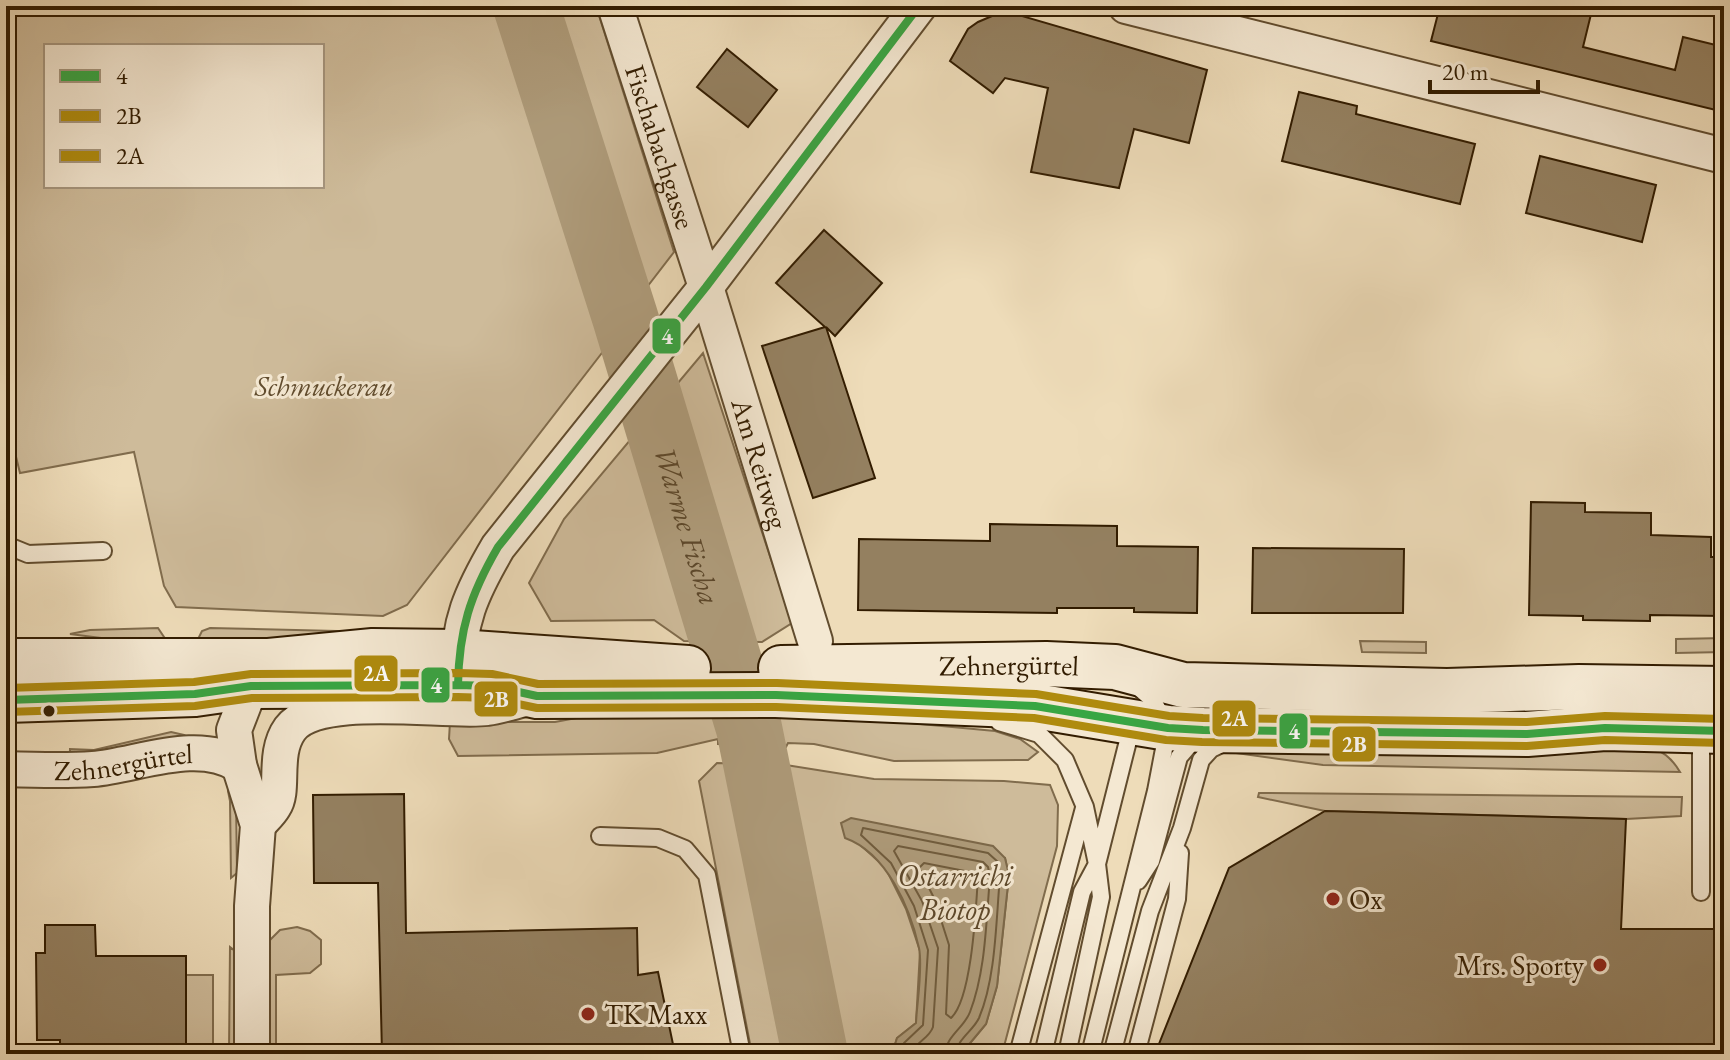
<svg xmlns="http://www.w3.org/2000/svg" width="1730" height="1060" viewBox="0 0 1730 1060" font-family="'EB Garamond',serif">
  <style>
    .green { fill: #cebb9a; stroke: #806c4d; stroke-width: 2; fill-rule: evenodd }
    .water { fill: #ae9b7a; stroke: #7c6849; stroke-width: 2 }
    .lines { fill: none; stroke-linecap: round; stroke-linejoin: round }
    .shore { stroke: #705c3d; stroke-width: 2 }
    .river { stroke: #ae9b7a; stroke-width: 66 }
    .building { fill: #948060; stroke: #321c00; stroke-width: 2 }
    .service-casing { stroke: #614c2e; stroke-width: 20 }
    .minor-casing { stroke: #614c2e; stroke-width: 38 }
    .secondary-casing { stroke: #321c00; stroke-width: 48 }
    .service { stroke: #f4e8d2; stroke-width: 16 }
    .minor { stroke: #f4e8d2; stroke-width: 34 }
    .secondary { stroke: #f4e8d2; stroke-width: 44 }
    .bus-1-casing { stroke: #f4e8d2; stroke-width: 14 }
    .bus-2-casing { stroke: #f4e8d2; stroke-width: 14 }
    .bus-3-casing { stroke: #f4e8d2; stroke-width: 14 }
    .bus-1 { stroke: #38a643; stroke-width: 8 }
    .bus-2 { stroke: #af8b0e; stroke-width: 8 }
    .bus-3 { stroke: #af8b0e; stroke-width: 8 }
    .bus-dot { fill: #321c00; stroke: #f4e8d2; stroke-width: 3 }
    .poi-dot { fill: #8f2418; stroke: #f4e8d2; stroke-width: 3 }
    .labels { text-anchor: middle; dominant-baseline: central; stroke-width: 6; stroke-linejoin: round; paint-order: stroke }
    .street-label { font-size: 28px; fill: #321c00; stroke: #f4e8d2 }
    .park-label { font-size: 28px; font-style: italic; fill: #614c2e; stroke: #f4e8d2 }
    .poi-label { font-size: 28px; fill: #321c00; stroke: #f4e8d2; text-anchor: start }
    .water-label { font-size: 30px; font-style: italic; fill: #5d482b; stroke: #f4e8d2 }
    .line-badge { stroke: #f4e8d2; stroke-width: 3 }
    .badge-label { font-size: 22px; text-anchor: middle; font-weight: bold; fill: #fff }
  </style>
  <rect width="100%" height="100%" fill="#eedcb9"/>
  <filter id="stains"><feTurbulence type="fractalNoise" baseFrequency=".0025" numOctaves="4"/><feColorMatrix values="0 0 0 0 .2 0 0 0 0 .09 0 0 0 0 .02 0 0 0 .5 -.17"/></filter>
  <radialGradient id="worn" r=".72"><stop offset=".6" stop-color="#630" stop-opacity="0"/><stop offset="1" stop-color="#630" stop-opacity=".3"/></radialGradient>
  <path class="green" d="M6 6H596L674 252 644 291 615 336 407 605 383 616 176 607 164 586 134 452 20 473 6 416ZM46 46H322V186H46Z
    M703 353 792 623 762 642 684 641 654 620 551 621 529 583 564 519Z
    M158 628 166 640 140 643 70 634 90 630Z
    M210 628 337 631 383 637 201 644 199 637 202 631Z
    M1724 638V652L1676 653V639Z
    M1360 641 1426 642V653L1362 652Z
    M735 711 743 745 718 744V739L657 753 458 756 449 739 450 722H555L603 713Z
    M754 711H781L995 731 1020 739 1038 752 1028 760 894 761 814 744 788 743 786 747 762 746Z
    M171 732 184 735 193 740 70 757V749L94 750Z
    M1606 742C1639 746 1662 741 1680 772L1323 765 1229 752 1246 749Z
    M717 763 786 765 874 779 1004 781 1050 785 1058 805 1057 846 1002 1054H961L986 1024 997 986 1009 876 1005 858 857 842 885 867 906 909 920 951 916 1023 897 1038 892 1054H752L699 781Z
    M231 789 236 800 237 873 231 878 230 801 228 791Z
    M1259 793 1682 797 1681 816 1626 819 1325 811 1258 797Z
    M297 927 310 931 321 940V964L310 973 276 975V1054H269V941L280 930Z
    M230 947 235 951 234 1054H229Z
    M186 975H213V1054H186Z"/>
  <path class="water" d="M851 818 993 846 1005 858 1009 875 997 986 986 1024 961 1054H892L897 1038 916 1023C917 1002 923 968 919 948 910 908 887 853 845 838L841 823Z"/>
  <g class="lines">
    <path class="shore" d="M924 863 975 873 978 876C976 907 972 999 951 1018L946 1014 949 945 934 898 919 868Z
      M900 1054 904 1043 923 1025 928 950 914 906 891 863 861 835 863 828 988 853 998 862 1000 876C996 920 996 978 979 1018 973 1031 957 1039 956 1054
      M911 1054C915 1042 929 1039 933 1027L938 948 922 901 894 851 898 846 983 862 988 867 990 877C986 921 986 970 970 1012 964 1028 946 1036 945 1054"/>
    <path class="river" id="s1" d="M526 6 625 317 749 728 815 1054"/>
  </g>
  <path class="building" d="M1440 6H1593L1583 47 1675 70 1683 37 1724 47V112L1431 41Z
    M999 13 1015 14 1207 70 1189 143 1134 129 1119 188 1031 172 1048 88 1005 78 993 93 950 61 968 29 978 22Z
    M727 49 777 90 748 127 697 87Z
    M1299 92 1357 106 1356 114 1475 144 1460 204 1282 161Z
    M1540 156 1656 185 1642 242 1526 213Z
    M824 230 882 283 835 336 826 327 875 478 813 498 762 346 825 327 776 283Z
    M1531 502 1585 503V512L1651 513V535L1711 537V557H1724V616L1650 615V621L1583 620V616L1529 615Z
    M990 524 1117 526V546L1198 547 1197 613 1134 612V608H1057V613L858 610 859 539 990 541Z
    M1253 548 1404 549 1403 613H1252Z
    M404 794 406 933 637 928 638 975 658 972 675 1054H382L378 883H314L313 795Z
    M1325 811 1626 819 1621 929H1724V1054H1155L1229 868Z
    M45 925H95L96 956H186V1054H60V1040H37L36 953H45Z"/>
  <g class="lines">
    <g class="service-casing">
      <path id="service" d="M6 545 28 554 103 551
        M999 722 1039 734 1065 760 1085 807 1097 864 1101 897 1067 1054
        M600 836 658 838 685 849 707 875 742 1054
        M1138 881 1151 861 1179 757 1198 735
        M1701 892V733
        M1018 1054 1084 808
        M1043 1054 1082 892 1097 864 1132 725
        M1090 1054 1156 791 1168 728 1152 699 1137 686
        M1112 1054 1150 911 1182 828 1201 760 1211 749 1226 742
        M1136 1054 1177 899 1180 853"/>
    </g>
    <g class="minor-casing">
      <g id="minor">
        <path id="s2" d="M615 6 706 287 815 641"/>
        <path d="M1126 6 1724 156"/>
        <path d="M458 676C458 622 471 593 498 547L706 287 919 6"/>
        <path id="s3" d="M6 769C35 770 64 771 93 769 138 765 198 738 239 765"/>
        <path d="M258 825C263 819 270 813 274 806 285 790 272 754 290 729 318 691 444 713 487 708 501 706 516 701 530 698"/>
        <path d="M252 1054V906L258 825 239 765 234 730 251 686 262 671"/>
      </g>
    </g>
    <g class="secondary-casing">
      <g id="secondary">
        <path d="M6 661H269L373 651 458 652 688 668"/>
        <path id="s4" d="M781 668 1046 664 1115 667 1183 685 1447 691 1579 687 1724 689"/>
        <path d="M6 700 195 694 251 686 458 685 491 686 537 696 776 695 1035 706 1168 728 1203 730 1527 734 1605 728 1724 731"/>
      </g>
    </g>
    <use href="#service" class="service"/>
    <use href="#minor" class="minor"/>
    <use href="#secondary" class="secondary"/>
    <g class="bus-1-casing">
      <path id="bus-1" d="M458 685C459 630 470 595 498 547L706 287 919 6
        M6 700 195 694 251 686 458 685 491 686 537 696 776 695 1035 706 1168 728 1203 730 1527 734 1605 728 1724 731"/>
    </g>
    <g class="bus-2-casing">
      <path id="bus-2" d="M6 712 195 706 252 698 458 697 490 698 537 708 776 707 1034 718 1166 740 1202 742 1527 746 1605 740 1724 743"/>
    </g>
    <g class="bus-3-casing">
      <path id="bus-3" d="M6 688 194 682 251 674 458 673 492 674 538 684 777 683 1036 694 1169 716 1203 718 1527 722 1605 716 1724 719"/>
    </g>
    <use href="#bus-1" class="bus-1"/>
    <use href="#bus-2" class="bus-2"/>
    <use href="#bus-3" class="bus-3"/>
  </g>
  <circle class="bus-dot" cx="49" cy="711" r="7"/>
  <g class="poi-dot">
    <circle cx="1333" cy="899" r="8"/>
    <circle cx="1600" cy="965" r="8"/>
    <circle cx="588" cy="1014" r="8"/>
  </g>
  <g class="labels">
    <g class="street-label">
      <text stroke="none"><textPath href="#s2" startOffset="148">Fischabachgasse</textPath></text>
      <text stroke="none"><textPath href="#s2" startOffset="480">Am Reitweg</textPath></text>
      <text stroke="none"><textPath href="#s4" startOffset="228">Zehnergürtel</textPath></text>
      <text stroke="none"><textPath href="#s3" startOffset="118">Zehnergürtel</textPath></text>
    </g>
    <g class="park-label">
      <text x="324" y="386">Schmuckerau</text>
    </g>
    <g class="poi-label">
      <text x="1349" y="899">Ox</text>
      <text x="1584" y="965" text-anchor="end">Mrs. Sporty</text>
      <text x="604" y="1014">TK Maxx</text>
    </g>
    <g class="water-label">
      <text stroke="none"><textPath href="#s1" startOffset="544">Warme Fischa</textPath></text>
      <text x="955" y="875">Ostarrichi<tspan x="955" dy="34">Biotop</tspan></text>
    </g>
  </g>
  <g class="line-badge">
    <rect x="651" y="317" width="31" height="38" rx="8" fill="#38a643"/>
    <rect x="353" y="654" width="46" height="39" rx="8" fill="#af8b0e"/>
    <rect x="420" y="666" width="31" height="38" rx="8" fill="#38a643"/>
    <rect x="473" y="680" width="46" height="38" rx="8" fill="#af8b0e"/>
    <rect x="1211" y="699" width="46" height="39" rx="8" fill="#af8b0e"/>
    <rect x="1278" y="712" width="31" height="38" rx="8" fill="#38a643"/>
    <rect x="1331" y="725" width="46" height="38" rx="8" fill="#af8b0e"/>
  </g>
  <g class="badge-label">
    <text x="667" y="344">4</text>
    <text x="376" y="681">2A</text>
    <text x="436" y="693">4</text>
    <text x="496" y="707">2B</text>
    <text x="1234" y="726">2A</text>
    <text x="1294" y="739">4</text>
    <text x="1354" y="752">2B</text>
  </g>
  <rect width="1730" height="1060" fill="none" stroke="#eedcb9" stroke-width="32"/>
  <rect x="8" y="8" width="1714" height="1044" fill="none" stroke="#321c00" stroke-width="4"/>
  <rect x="16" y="16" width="1698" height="1028" fill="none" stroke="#321c00" stroke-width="2"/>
  <rect x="44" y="44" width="280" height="144" fill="#f4e8d2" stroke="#a6967e" stroke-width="2"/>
  <rect x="60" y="70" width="40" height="12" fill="#38a643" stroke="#a6967e" stroke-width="2"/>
  <text x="116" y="84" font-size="24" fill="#321c00">4</text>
  <rect x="60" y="110" width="40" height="12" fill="#af8b0e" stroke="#a6967e" stroke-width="2"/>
  <text x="116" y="124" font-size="24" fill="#321c00">2B</text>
  <rect x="60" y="150" width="40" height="12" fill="#af8b0e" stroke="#a6967e" stroke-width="2"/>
  <text x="116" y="164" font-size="24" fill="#321c00">2A</text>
  <path d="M1430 80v12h108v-12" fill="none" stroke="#321c00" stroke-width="4"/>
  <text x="1442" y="80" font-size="24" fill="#321c00" stroke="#f4e8d2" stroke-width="6" paint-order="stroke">20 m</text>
  <rect width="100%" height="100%" filter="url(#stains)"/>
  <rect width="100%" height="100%" fill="url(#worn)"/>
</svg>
